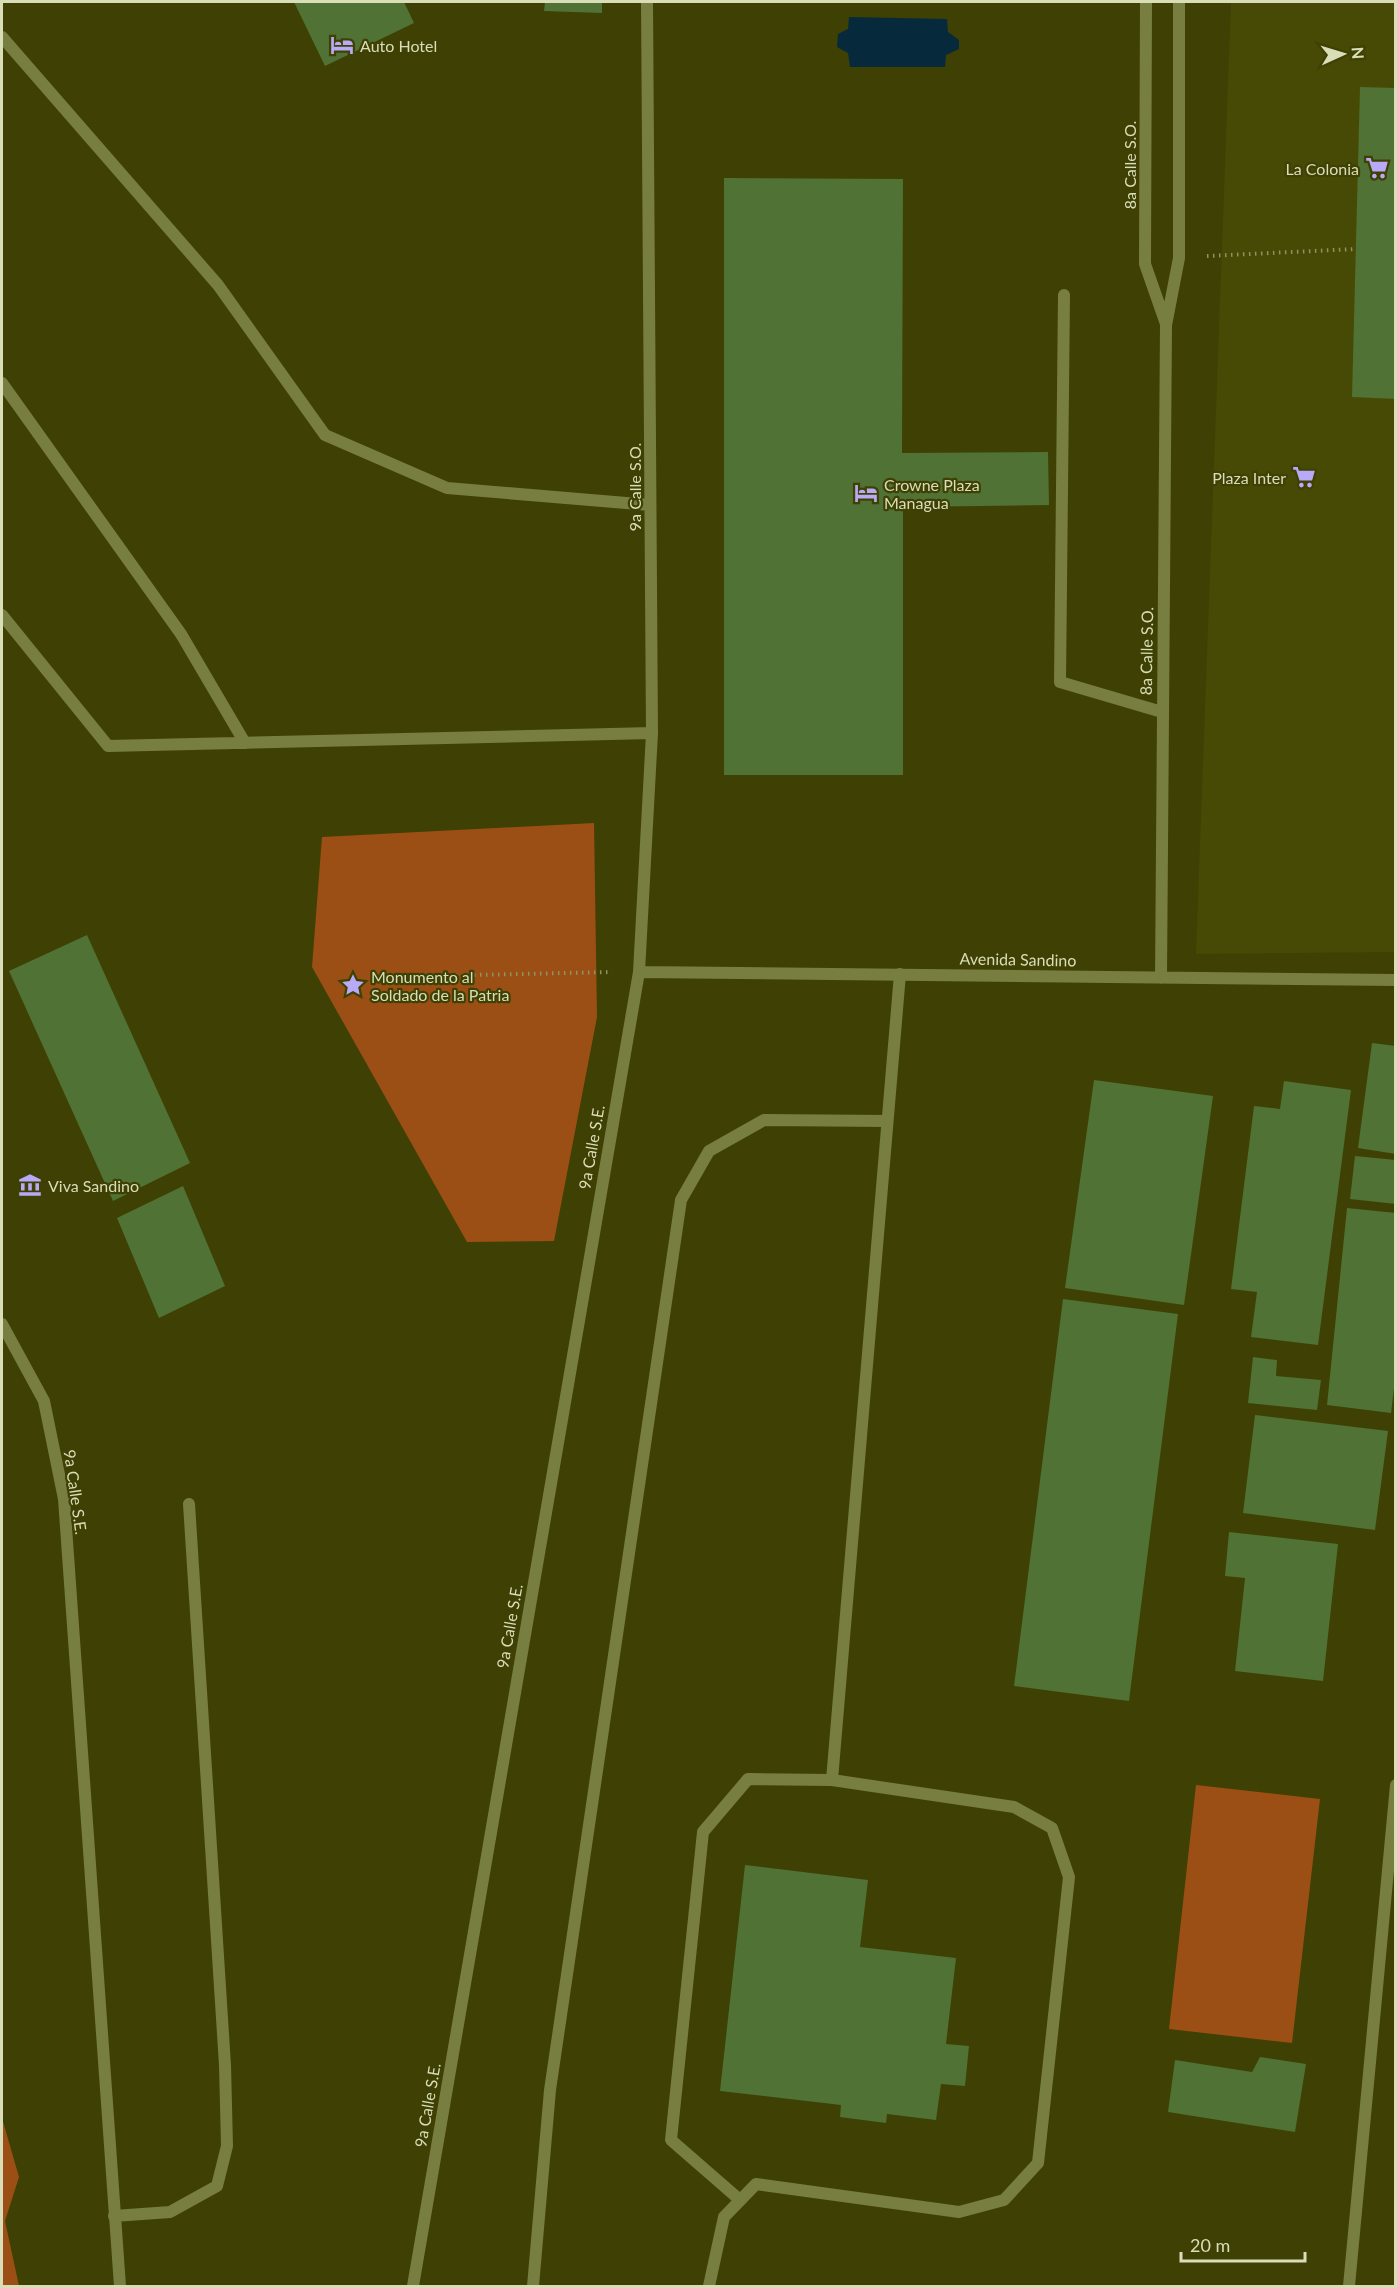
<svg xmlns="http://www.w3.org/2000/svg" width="1397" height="2288" viewBox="0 0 1397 2288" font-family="Lato,sans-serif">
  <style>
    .built { fill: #474a04 }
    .green { fill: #9b4f14 }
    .water { fill: #062a3b }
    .building { fill: #507234 }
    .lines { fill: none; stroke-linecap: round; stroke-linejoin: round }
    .path { stroke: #8f9261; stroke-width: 4; stroke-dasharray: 1.5 4.5; stroke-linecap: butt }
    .service { stroke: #787d40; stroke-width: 12 }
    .minor { stroke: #787d40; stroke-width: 12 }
    .labels { text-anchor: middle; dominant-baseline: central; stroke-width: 4.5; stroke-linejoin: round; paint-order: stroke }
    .poi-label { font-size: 16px; fill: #d9ddb8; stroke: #3e4103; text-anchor: start }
    .street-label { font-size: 16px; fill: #d9ddb8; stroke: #3e4103 }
  </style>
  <rect width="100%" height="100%" fill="#3e4103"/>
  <path class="built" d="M1231 2H1395V952L1196 954Z"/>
  <path class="green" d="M594 823 597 1017 554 1241 467 1242 312 967 322 837Z
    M1196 1785 1320 1799 1292 2043 1169 2029Z
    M2 2118 19 2177 5 2221 19 2286H2Z"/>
  <path class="water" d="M849 17 947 19 948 32 959 40V49L946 55 945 67H850L848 53 837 47 838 34 848 29Z"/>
  <path class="building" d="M294 2H404L414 23 325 66Z
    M545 2H602V13L544 11Z
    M1360 87 1396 88V399L1352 397Z
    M724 178 903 179 902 453 1048 452 1049 505 903 507V775H724Z
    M87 935 190 1163 113 1201 9 971Z
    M1372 1043 1396 1046V1154L1358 1148Z
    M1094 1080 1213 1096 1184 1305 1065 1288Z
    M1284 1081 1351 1090 1318 1345 1251 1337 1257 1292 1231 1289 1254 1106 1280 1109Z
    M1355 1156 1396 1160V1204L1350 1199Z
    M183 1186 225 1286 159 1318 117 1218Z
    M1347 1208 1396 1213V1372L1391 1413 1327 1405Z
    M1063 1299 1178 1314 1129 1701 1014 1686Z
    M1253 1357 1277 1360 1276 1376 1321 1380 1317 1410 1248 1403Z
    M1255 1415 1388 1431 1375 1530 1243 1513Z
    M1229 1532 1338 1544 1323 1681 1235 1671 1245 1578 1225 1576Z
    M745 1865 868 1880 860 1947 956 1958 946 2044 969 2046 965 2086 941 2084 936 2120 887 2114 886 2123 840 2117 841 2105 720 2091Z
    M1260 2057 1306 2064 1295 2132 1168 2112 1175 2060 1252 2072Z"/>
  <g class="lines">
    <path class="path" d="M1207 256 1356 249
      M378 977 612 972"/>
    <path class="service" d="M1064 295 1060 682 1162 712
      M740 2200 671 2140 703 1832 748 1779 832 1780
      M114 2216 170 2212 217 2186 227 2146 225 2065 189 1504
      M533 2286 550 2090 681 1200 709 1151 764 1120 887 1121
      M709 2286 724 2217 756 2184 959 2212 1004 2200 1038 2163 1069 1877 1052 1828 1014 1807 832 1780 900 974
      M1349 2286 1396 1785"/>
    <path class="minor" d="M1146 2 1145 264 1166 324
      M2 37 218 285 325 435 447 488 650 505
      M2 383 181 634 245 743
      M2 615 108 746 652 733
      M639 972 1396 980
      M1161 978 1166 325 1179 258V2
      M2 1324 44 1401 64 1499 120 2286
      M413 2286 639 972 652 733 647 2"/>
  </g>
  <defs>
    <g id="hotel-bare" transform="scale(1.8)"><path d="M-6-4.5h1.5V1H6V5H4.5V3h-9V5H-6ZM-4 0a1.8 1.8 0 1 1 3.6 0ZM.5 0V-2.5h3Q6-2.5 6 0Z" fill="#b9aaf7" stroke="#3e4103" stroke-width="2.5" paint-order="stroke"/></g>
    <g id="supermarket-bare" transform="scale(1.8)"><path d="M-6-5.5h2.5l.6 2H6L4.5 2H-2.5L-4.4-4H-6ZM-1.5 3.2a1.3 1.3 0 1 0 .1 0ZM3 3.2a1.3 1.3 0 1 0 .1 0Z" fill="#b9aaf7" stroke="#3e4103" stroke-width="2.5" paint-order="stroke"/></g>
    <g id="sight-bare" transform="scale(1.8)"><path d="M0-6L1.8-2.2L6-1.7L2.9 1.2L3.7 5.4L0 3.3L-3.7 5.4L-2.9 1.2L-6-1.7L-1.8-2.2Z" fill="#b9aaf7" stroke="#3e4103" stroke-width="2.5" paint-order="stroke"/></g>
    <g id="museum-bare" transform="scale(1.8)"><path d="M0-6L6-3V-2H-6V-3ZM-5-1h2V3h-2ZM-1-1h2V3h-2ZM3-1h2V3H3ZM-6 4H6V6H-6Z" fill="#b9aaf7" stroke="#3e4103" stroke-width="2.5" paint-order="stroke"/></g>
  </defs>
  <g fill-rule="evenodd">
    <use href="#hotel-bare" x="342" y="45"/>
    <use href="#supermarket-bare" x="1377" y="168"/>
    <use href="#supermarket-bare" x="1304" y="477"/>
    <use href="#hotel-bare" x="866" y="493"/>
    <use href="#sight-bare" x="353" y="985"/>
    <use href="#museum-bare" x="30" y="1185"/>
  </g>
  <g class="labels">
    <g class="poi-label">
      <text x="360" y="45">Auto Hotel</text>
      <text x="1359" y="168" text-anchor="end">La Colonia</text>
      <text x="1286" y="477" text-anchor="end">Plaza Inter</text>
      <text x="884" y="484">Crowne Plaza<tspan x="884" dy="18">Managua</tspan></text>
      <text x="371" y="976">Monumento al<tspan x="371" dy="18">Soldado de la Patria</tspan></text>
      <text x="48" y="1185">Viva Sandino</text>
    </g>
    <g class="street-label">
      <text transform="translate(1129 165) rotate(-90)">8a Calle S.O.</text>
      <text transform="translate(634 487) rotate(-90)">9a Calle S.O.</text>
      <text transform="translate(1146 651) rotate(-89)">8a Calle S.O.</text>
      <text transform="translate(1018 959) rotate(1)">Avenida Sandino</text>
      <text transform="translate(591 1147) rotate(-80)">9a Calle S.E.</text>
      <text transform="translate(76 1492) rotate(82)">9a Calle S.E.</text>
      <text transform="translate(509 1626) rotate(-80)">9a Calle S.E.</text>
      <text transform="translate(427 2105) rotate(-80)">9a Calle S.E.</text>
    </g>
  </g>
  <rect width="1397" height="2288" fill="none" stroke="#d9ddb8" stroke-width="6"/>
  <g transform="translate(1343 54) rotate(86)" stroke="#3e4103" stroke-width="4.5" paint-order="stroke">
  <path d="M0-4.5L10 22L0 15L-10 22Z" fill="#d9ddb8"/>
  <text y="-9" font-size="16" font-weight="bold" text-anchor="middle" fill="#d9ddb8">N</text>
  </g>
  <path d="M1181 2252v9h124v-9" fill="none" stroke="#d9ddb8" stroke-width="3"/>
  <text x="1190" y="2252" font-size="18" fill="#d9ddb8" stroke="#3e4103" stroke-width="4.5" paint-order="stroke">20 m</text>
</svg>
